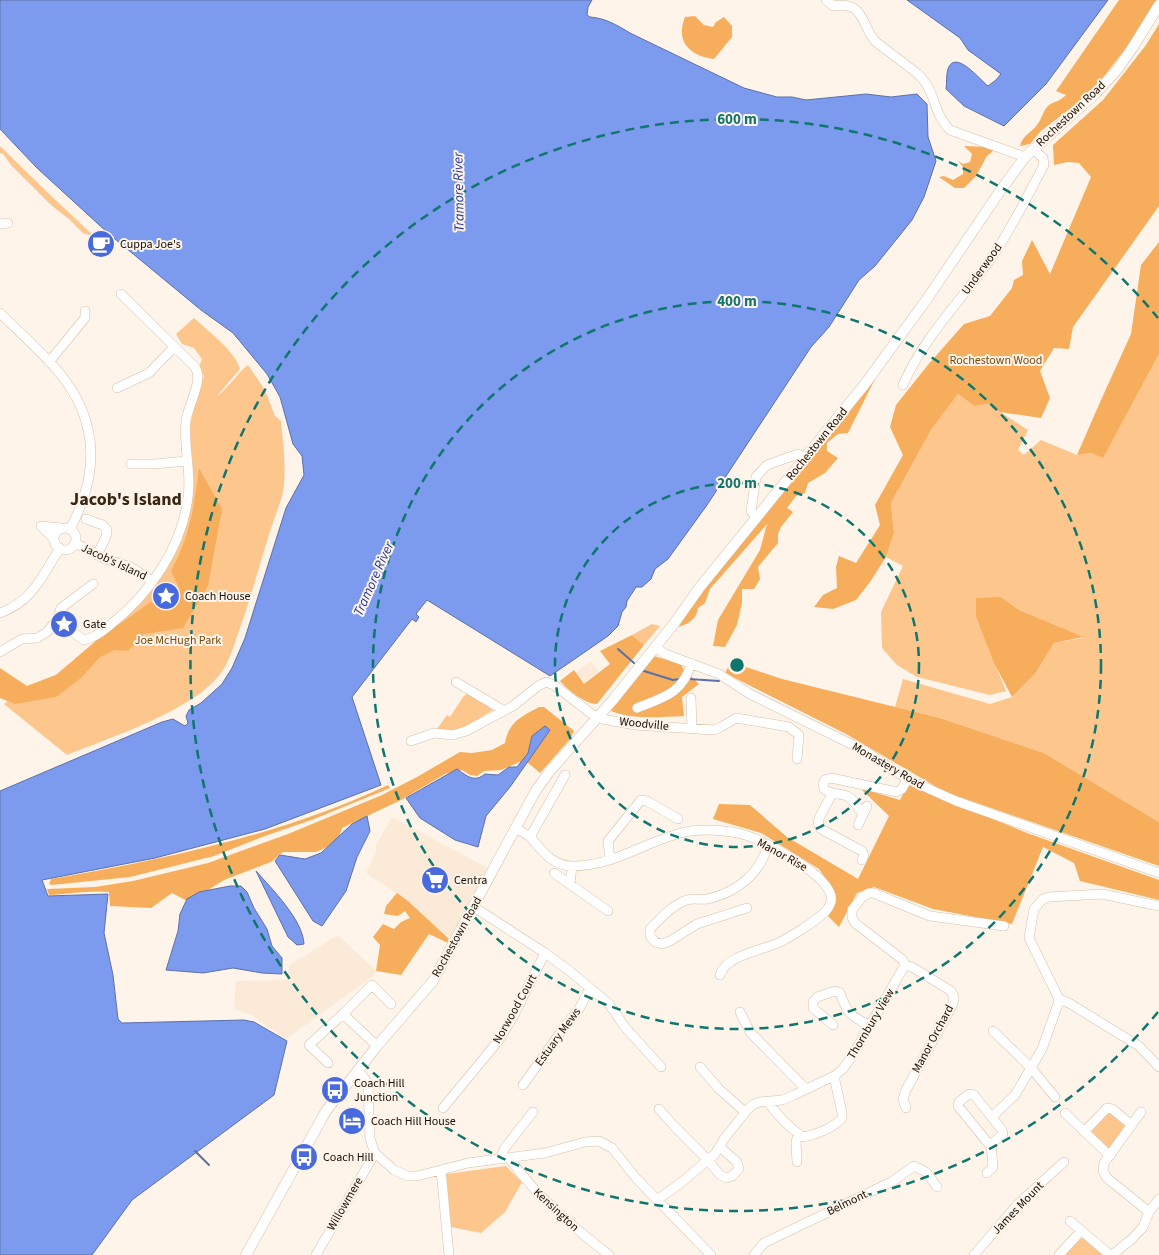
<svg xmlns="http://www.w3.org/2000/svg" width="1159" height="1255" viewBox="0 0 1159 1255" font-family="'Source Sans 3',sans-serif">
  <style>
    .built { fill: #fcead8 }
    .green { fill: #fdc68c }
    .forest { fill: #f6ae5d }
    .water { fill: #7c9aee; stroke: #5d70a8 }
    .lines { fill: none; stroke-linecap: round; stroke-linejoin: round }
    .stream { stroke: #5d70a8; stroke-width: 2 }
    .minor-casing { stroke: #d6bfa7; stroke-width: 10 }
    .major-casing { stroke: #d6bfa7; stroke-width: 11 }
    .minor { stroke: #fff; stroke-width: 9 }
    .major { stroke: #fff; stroke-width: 10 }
    .ring { fill: none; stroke: #0f766e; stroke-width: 2.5; stroke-dasharray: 9 6 }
    .labels { text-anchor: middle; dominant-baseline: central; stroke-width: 4; stroke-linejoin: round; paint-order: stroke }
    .street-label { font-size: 12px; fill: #150d05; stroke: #fef4ea }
    .poi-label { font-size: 12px; fill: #150d05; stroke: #fef4ea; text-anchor: start }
    .park-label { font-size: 12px; fill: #784a0a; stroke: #fef4ea }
    .water-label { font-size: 14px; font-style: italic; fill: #203595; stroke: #fef4ea }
    .district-label { font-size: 18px; font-weight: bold; fill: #382613; stroke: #fef4ea }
    .centre { fill: #0f766e; stroke: #fef4ea; stroke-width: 2.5 }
    .ring-label { font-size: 15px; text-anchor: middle; font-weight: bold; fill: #0f766e; stroke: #fef4ea; stroke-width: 4; stroke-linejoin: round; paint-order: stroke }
  </style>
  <rect width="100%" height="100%" fill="#fef4ea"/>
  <path class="built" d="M591 661 599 672 584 684 575 673Z
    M392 817 488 868 450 940 409 902 366 873 376 852V845Z
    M338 935 376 971 372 977 286 1039 251 1015 234 1009 236 981 286 980 290 965Z"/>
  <path class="green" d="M0 146C31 177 63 207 95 237L83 233 69 219 52 206 12 166 3 154 0 153Z
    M194 318C207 330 236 352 240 369L217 396C229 388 236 374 248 365L265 390 275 416 281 421C283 446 288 476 281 500 265 542 255 586 240 628 235 642 231 657 223 670 197 710 111 737 67 755L4 704 27 686 56 675 129 614 157 583 179 546 193 491 190 426 195 404 204 376 199 367 202 359 194 348 182 344 176 334Z
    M1159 354V822L1044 753 940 718 895 707 903 679 990 704 1012 697 1035 674 1054 643 1082 638 1019 610 1001 597 976 617 1006 691 990 695 917 677 897 665 882 648 881 612 903 566 886 557 894 533 891 503 931 430 958 394 974 406 988 404 1028 430 1018 450 1024 455 1041 440 1077 455 1091 453 1103 457Z
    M652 624 660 626 644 645 632 635Z
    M468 693 493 710 463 728 452 730 437 729 447 715 450 717 463 697Z
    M1108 1112 1125 1122 1127 1129 1112 1149 1107 1150 1090 1134 1093 1128Z
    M506 1166 522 1182 505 1212 481 1233 451 1227 446 1174Z
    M1084 1238 1104 1255H1064L1077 1240Z"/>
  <path class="forest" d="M1119 0H1157L1126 48 1101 80 1076 104 1041 131 1030 144 1020 146C1022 136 1031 133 1037 125 1042 119 1043 110 1049 105 1055 101 1059 102 1066 95L1056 91Z
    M695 16 704 25 713 27 716 22 724 17 732 26V37L714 59C690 56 675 42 685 17Z
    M1159 24V206L1073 327 1069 349 1054 348 1040 371 1050 398 1041 418 1000 412 988 404 974 406 958 394 931 430 891 503 894 533 886 557 870 582 856 600 833 609 814 607 823 595 837 588 836 567 839 556 856 563 880 525 875 505 903 455 890 427 896 405 927 366 964 324 990 316 1012 288 1014 280 1023 275 1022 261 1032 240 1050 274 1091 177 1079 163 1068 162 1054 165 1053 145 1103 100 1146 45Z
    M964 146 988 147 994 150 987 156 976 176 964 188H955L939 177 944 176 953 180 963 174V167L958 161 963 164 970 162 972 154Z
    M1159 242V354L1103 458 1091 453 1077 455 1101 400 1131 334 1141 265Z
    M876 377 848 433 838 434 827 443V451L838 458 825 473 808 483 805 493 796 496 787 508 793 512 781 527 778 534V543L758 567 760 579 754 589H742V603L737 625 725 647 713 646 718 620 760 550 767 524 710 589 705 603 698 608C697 619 689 623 679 627L684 616 705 585Z
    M199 468 222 509 208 586 183 628 144 634 128 651 115 650 100 657 81 678 56 697 15 704 0 698V668L27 686 56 675 98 639 151 602 163 611 179 588 171 571C190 536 194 507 199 468Z
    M1001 597 1019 610 1083 637 1054 643 1035 674 1012 697 994 663 976 617V598Z
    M632 635 644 645 597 704C585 704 568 690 560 681L574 670 584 684 610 664 600 651Z
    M654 656 683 665 682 667 699 684 682 697 684 716C659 717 634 720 611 711L617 700Z
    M731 662 782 679 940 718 1044 753 1159 822V866L945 792 846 734 725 673Z
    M539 707H544L574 731 570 739 540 773 527 762 550 730 532 736 528 753 522 761 501 770 484 771 477 776 470 775 462 770 445 774 401 800 342 828 338 840 332 845 316 852H283L271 862 224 880 189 902 172 893 151 908 110 906 109 892C89 890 69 894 49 895L47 889 95 887 133 881 208 863 288 834 382 795 417 777 460 752 472 753 492 750 505 743C509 721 521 717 539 707Z
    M908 784 1027 833 1159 880V900L1080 881 1074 863 1043 847 1012 924 933 909 874 887 857 893 839 927 827 915 836 894 819 869 761 833 713 819 719 804 750 805 787 837 858 879 889 816 860 788 900 800Z
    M388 785 390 788 314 819 262 837 214 856 130 877 52 885 49 884 51 879C165 859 282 835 388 785Z
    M397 893 408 901 450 940 448 943 429 934 401 975 376 971 380 945 373 937 383 924 394 929 401 922 410 918 405 911 398 916 384 914 386 906Z"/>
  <path class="water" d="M0 0H592L588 7 587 15 590 17C605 18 617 25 630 33L744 88 777 97H792L806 100 866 94 891 97 917 94 927 104 928 137 936 161 924 197 912 220 875 266 859 280 829 327 811 347 707 505 668 559 655 569 651 579 642 587H636L627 601 626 607 622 612 618 626 608 636 550 676 427 600 416 614 419 617 416 622 412 619 352 697 381 785 265 829 155 858 42 880 48 896 108 894 104 933 113 975 118 1019 122 1023 244 1020 254 1022 287 1041 274 1095 132 1200 92 1255H0V791L162 722 173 719 185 726 188 723 186 716 189 710 201 703 222 684 232 668 245 638 286 508 304 475 302 456 293 444 280 397 267 374 233 333 201 310 109 234 37 168 0 129Z
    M907 0H1108L1046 84 1004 126 964 106 946 89C947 83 946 75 948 69 955 48 981 81 988 86L996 80 1001 74 968 50 960 38Z
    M545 726 550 730 510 787 486 816 478 847 455 840 420 818 406 798 457 769C467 776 474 783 485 774L498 775 509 767H517L528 753 532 736Z
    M367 816 370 831 357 857 346 891 322 926 313 921 275 861 280 855 305 859 321 853 352 824Z
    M256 871C272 889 303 920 304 944L297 945 288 937Z
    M230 886H241L247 892 254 908 267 929 272 946 282 958V974L262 973 233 968 203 973 166 970 178 931 180 914 187 899 199 892Z"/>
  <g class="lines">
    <path class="stream" d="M618 649 634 663
      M644 671 673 680 679 679
      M689 679 719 681
      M195 1151 209 1165"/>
    <g class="minor-casing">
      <path id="minor" d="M826 0 833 6C866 1 860 25 876 42L918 74C923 79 927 84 930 91 936 104 938 119 950 130L1025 157
        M0 224 8 223
        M0 313C19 332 40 350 57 370 99 419 100 473 70 529
        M49 362 85 318V311
        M903 385C924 336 964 298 994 254 1013 226 1028 195 1044 165L1043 158 1033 149
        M117 388 149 373 174 347
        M131 464H154L187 461
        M756 518 751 511 756 477 767 465 798 454 805 459
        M86 519 103 525 107 530 106 537 97 555
        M54 539a11 11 0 1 1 22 0a11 11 0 1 1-22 0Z
        M54 539 41 526 61 528
        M75 543 105 559 131 567 152 581
        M0 613C33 601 42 576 60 548
        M59 616 74 633 84 640C94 638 103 631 110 625 150 594 182 547 188 497 192 472 183 447 186 421 188 405 204 380 195 367L121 294
        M655 647 665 654 719 674 750 694 865 751 907 779 956 801 1159 873
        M0 652 22 639 37 638 47 632 56 621 61 608 93 584
        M456 682 503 710
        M691 698 692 729
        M637 708C662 698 684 693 691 663
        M411 741 434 733 453 735 466 731 513 706 538 686 546 682 554 685 597 718 635 725 714 730 721 727 736 718 789 727 799 735 797 759
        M832 794 819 818 818 823 821 829 862 851 864 855 862 860
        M863 815C859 809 854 799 847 796 838 793 832 795 824 789L823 784 825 780 831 778 897 792 902 789 907 779
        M858 825 867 806
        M515 828C520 831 527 834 531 838 543 852 553 866 573 866 613 866 645 842 681 833 700 828 727 830 745 835 765 841 837 878 831 902 830 905 827 910 825 912 816 921 789 938 778 943 762 950 725 956 720 975
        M530 837 565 775
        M610 860 608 841 641 800 647 801 678 819
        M554 873 608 911
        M570 884 572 866
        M1159 906 1102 894 1049 897 1043 899 1034 909 1029 938 1059 999 1069 1003 1139 1046 1159 1067
        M474 907 545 953 571 972 609 1004 624 1026 661 1067
        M747 908 697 924 670 941 662 944 655 942 650 936V929C661 918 672 905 687 900 693 898 701 900 707 899 736 893 760 874 768 845
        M905 965 912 967 951 991 954 997 953 1004 906 1090 903 1099 906 1108
        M740 1012 750 1032 806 1089
        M343 1014 377 1046
        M833 1025 813 1008V1002L817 997 835 991 840 993C848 1015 850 1015 870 1026
        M993 1031 1031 1068 1055 1097
        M328 1063 309 1045 343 1014 372 985 391 1004
        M700 1067 719 1089 745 1112
        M358 1070 366 1080 368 1088 370 1139 375 1153 394 1170 408 1176H417L468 1163 545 1153 585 1142 599 1141 612 1148 636 1178 711 1255
        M523 1085 565 1026 578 1011 590 988
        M969 1094 974 1095 1002 1130 1003 1134 991 1144 988 1143 958 1106 959 1102Z
        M768 1102C777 1115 790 1128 803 1137 816 1135 833 1128 842 1118V1113L834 1076
        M443 1108 499 1040 513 1017 545 953
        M659 1109 675 1127 708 1160 720 1175 727 1178 732 1176 739 1169 737 1162 720 1147
        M1141 1112 1104 1163 1103 1171 1107 1178 1149 1212
        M1065 1113 1110 1156
        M992 1117 1015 1095 1031 1068 1042 1049 1058 1004 1059 999
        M1084 1132 1107 1108 1112 1109 1132 1125
        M501 1159 504 1149 533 1112
        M510 1159C537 1197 572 1226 609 1255
        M797 1162 796 1142 798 1134
        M441 1170 449 1255
        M987 1173 993 1167 991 1144
        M657 1200 682 1182 715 1154 724 1139 748 1109 754 1104 760 1102 782 1100 794 1095 834 1076 842 1070 851 1058 905 965 903 960 855 923 852 917V910L862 897 869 893H873L930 916 1004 926
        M1070 1221 1110 1255
        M316 1255 375 1153
        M754 1255 764 1243 893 1181 914 1166 926 1172 937 1187
        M974 1255 1018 1204 1064 1162
        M1059 1255 1081 1231
        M1112 1255 1132 1239 1143 1227 1149 1212 1159 1199"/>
    </g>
    <g class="major-casing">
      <path id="major" d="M246 1255 326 1111 377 1046 433 981 535 792 549 772 612 701 673 625 700 587 865 384 927 299 998 194 1025 157 1096 93 1117 70 1133 47 1159 5"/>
    </g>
    <use href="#minor" class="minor"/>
    <use href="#major" class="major"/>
  </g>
  <g class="ring">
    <circle cx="737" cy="665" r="182"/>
    <circle cx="737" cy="665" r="364"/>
    <path d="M1158 1012A546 546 0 1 1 1158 318"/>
  </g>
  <defs>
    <g id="cafe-disc" transform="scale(1.4375)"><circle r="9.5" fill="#496add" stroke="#fef4ea"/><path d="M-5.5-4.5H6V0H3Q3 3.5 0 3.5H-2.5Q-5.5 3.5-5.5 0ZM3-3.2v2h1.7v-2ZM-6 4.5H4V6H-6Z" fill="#fff"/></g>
    <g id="sight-disc" transform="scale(1.4375)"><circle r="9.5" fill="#496add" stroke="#fef4ea"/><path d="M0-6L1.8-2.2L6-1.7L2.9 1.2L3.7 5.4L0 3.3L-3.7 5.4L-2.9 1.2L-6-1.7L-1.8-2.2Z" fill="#fff"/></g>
    <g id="supermarket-disc" transform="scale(1.4375)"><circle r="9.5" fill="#496add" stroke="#fef4ea"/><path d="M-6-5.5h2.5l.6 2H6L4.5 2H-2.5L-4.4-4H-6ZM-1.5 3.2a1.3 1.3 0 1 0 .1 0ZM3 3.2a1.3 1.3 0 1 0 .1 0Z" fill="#fff"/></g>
    <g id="bus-disc" transform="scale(1.4375)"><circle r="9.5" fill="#496add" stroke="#fef4ea"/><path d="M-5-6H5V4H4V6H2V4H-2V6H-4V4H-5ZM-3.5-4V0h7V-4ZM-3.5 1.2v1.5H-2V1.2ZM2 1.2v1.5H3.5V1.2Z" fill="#fff"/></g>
    <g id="hotel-disc" transform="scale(1.4375)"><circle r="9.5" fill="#496add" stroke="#fef4ea"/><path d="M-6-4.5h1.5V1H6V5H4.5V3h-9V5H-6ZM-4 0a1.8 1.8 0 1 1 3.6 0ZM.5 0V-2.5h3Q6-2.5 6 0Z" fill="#fff"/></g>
  </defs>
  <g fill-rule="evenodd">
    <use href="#cafe-disc" x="101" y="244"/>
    <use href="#sight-disc" x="166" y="596"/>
    <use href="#sight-disc" x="64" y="624"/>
    <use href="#supermarket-disc" x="435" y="880"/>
    <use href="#bus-disc" x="335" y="1090"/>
    <use href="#hotel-disc" x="352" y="1121"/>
    <use href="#bus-disc" x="304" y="1157"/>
  </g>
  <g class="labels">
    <g class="street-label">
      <text transform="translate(1071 114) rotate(-43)">Rochestown Road</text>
      <text transform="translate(982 269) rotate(-54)">Underwood</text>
      <text transform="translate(817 444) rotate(-51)">Rochestown Road</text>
      <text transform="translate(114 562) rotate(25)">Jacob's Island</text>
      <text transform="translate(644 724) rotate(6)">Woodville</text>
      <text transform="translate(888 766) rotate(30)">Monastery Road</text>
      <text transform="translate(782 855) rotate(29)">Manor Rise</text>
      <text transform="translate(457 937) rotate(-61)">Rochestown Road</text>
      <text transform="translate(515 1009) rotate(-61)">Norwood Court</text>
      <text transform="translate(871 1024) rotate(-59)">Thornbury View</text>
      <text transform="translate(558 1037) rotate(-54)">Estuary Mews</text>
      <text transform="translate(933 1039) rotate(-62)">Manor Orchard</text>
      <text transform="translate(847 1203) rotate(-26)">Belmont</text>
      <text transform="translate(345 1204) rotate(-60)">Willowmere</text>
      <text transform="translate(1018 1208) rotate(-46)">James Mount</text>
      <text transform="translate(556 1210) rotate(43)">Kensington</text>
    </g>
    <g class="poi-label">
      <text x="120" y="244">Cuppa Joe's</text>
      <text x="185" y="596">Coach House</text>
      <text x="83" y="624">Gate</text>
      <text x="454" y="880">Centra</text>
      <text x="354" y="1083">Coach Hill<tspan x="354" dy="14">Junction</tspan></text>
      <text x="371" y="1121">Coach Hill House</text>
      <text x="323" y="1157">Coach Hill</text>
    </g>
    <g class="park-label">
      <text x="996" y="360">Rochestown Wood</text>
      <text x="178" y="640">Joe McHugh Park</text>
    </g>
    <g class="water-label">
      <text transform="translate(459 192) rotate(-91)">Tramore River</text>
      <text transform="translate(374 579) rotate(-66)">Tramore River</text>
    </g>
    <g class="district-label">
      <text x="126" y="499">Jacob's Island</text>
    </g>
  </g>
  <circle cx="737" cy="665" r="8" class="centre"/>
  <g class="ring-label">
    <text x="737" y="124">600 m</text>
    <text x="737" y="306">400 m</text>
    <text x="737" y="488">200 m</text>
  </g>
</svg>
